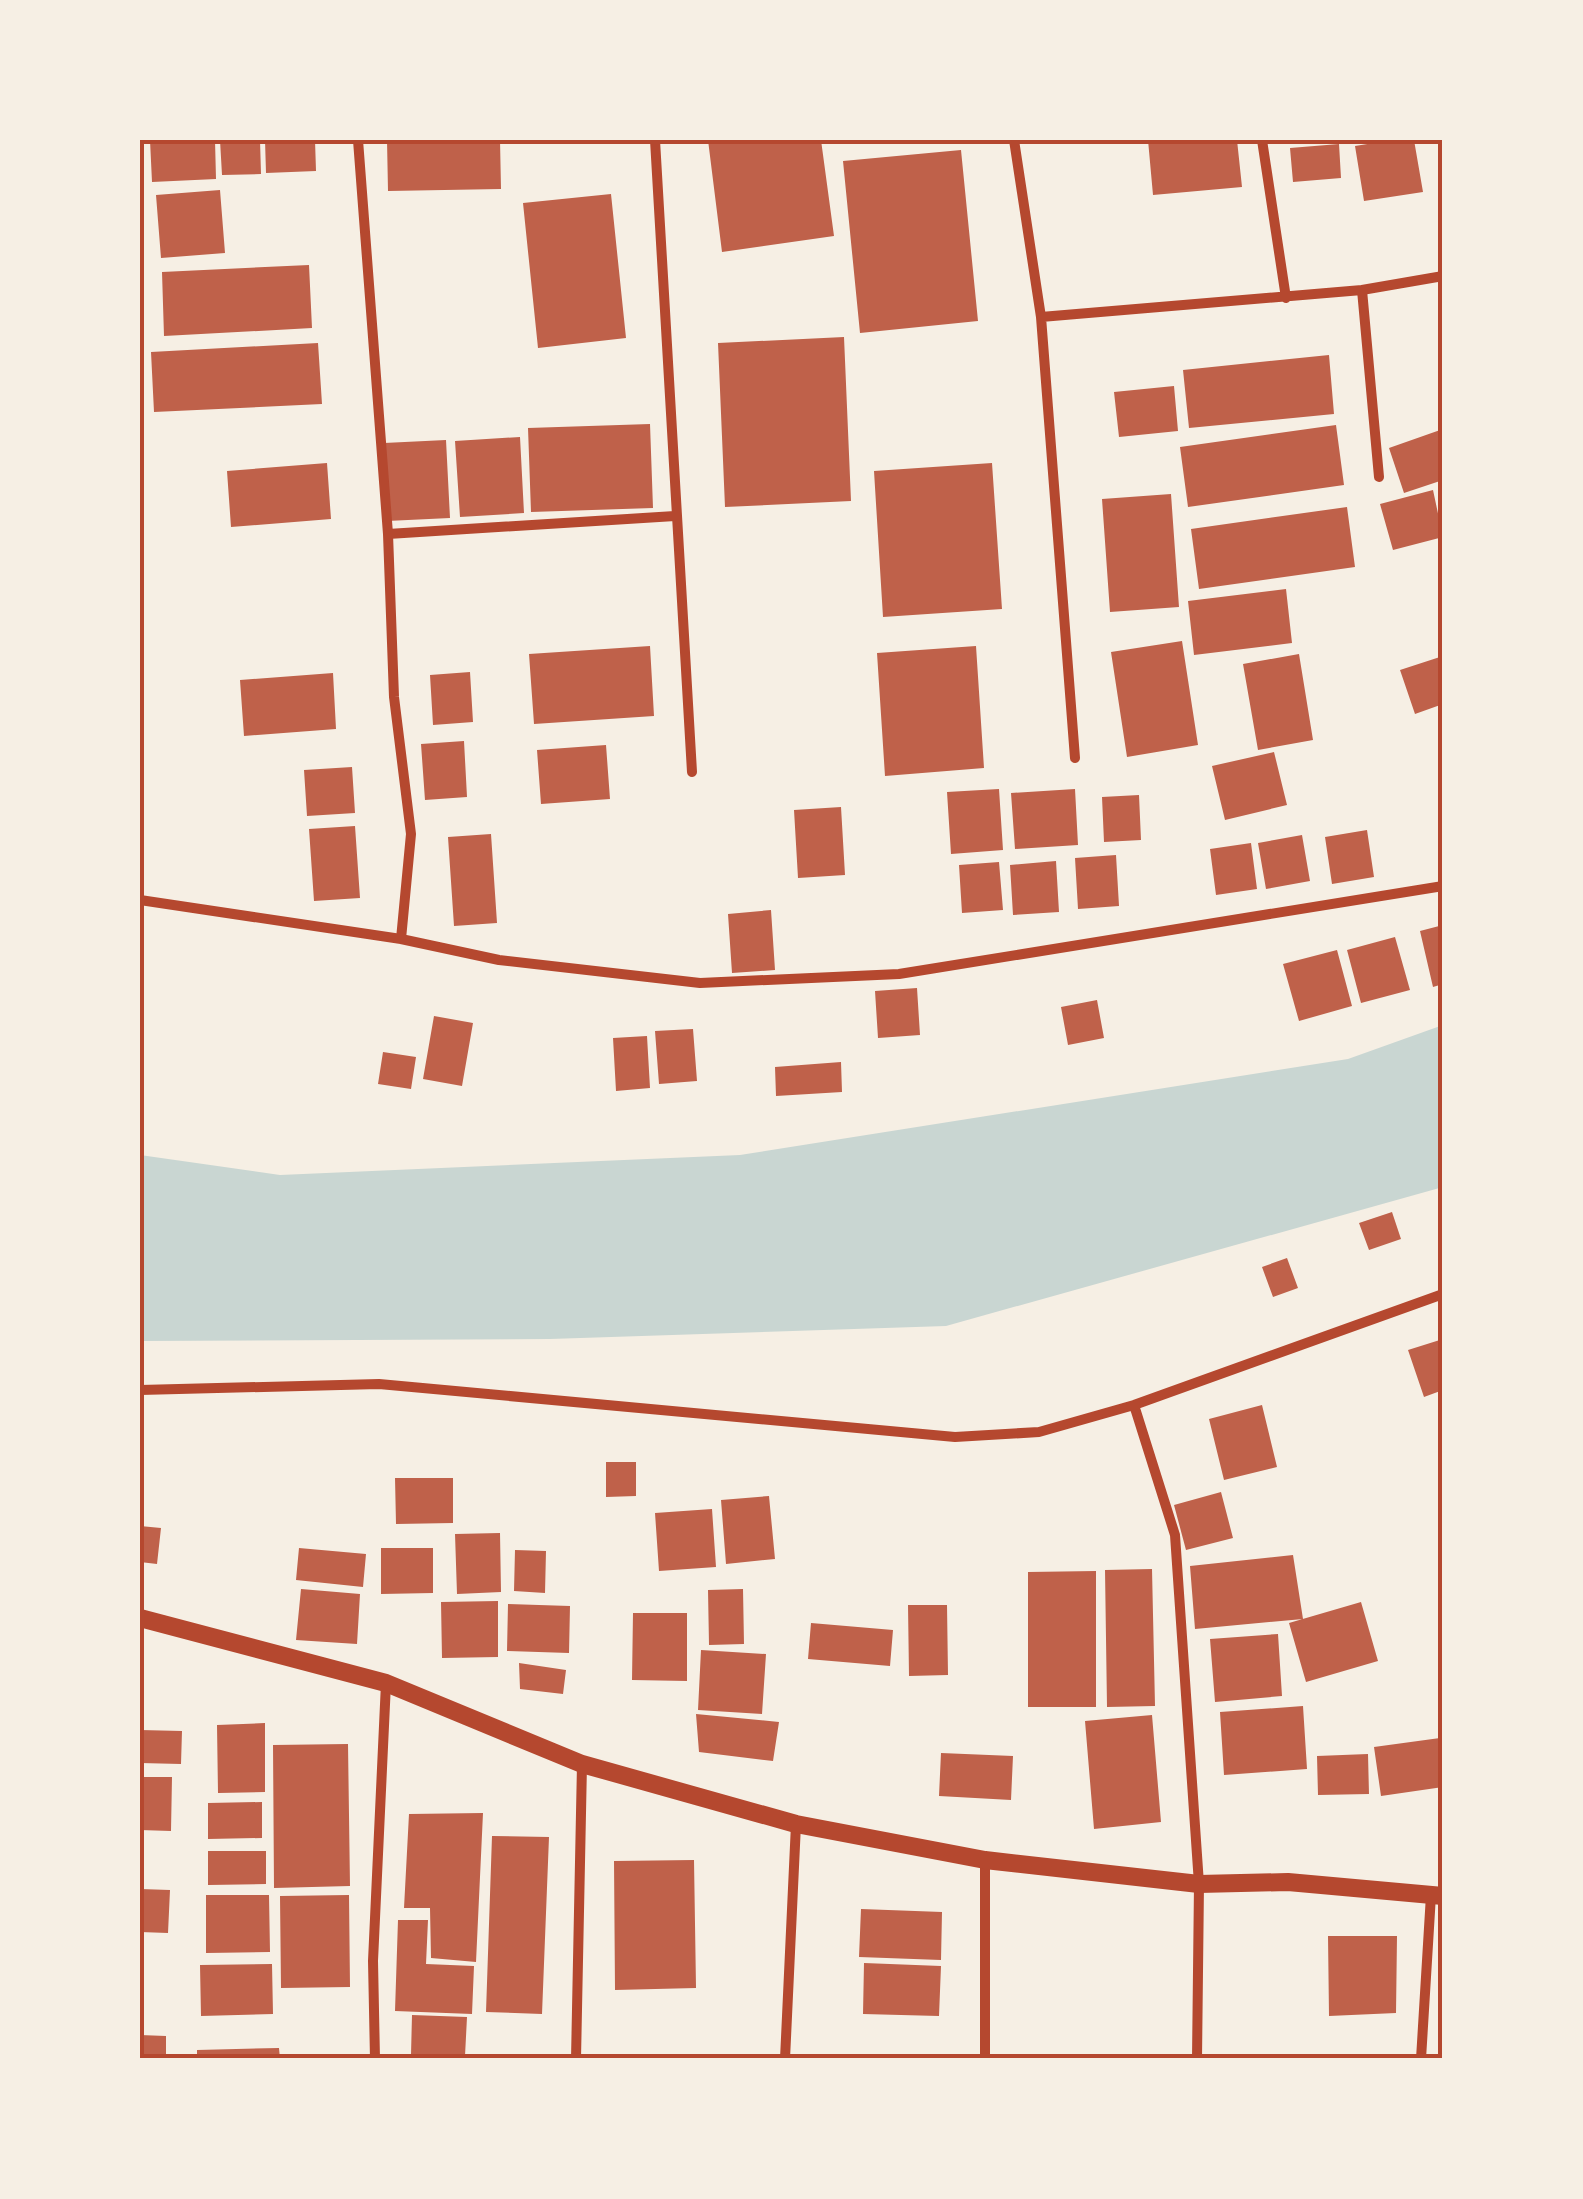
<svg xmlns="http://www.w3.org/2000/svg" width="1583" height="2199" viewBox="0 0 1583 2199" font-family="'Space Grotesk',sans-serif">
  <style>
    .water { fill: #c9d6d2 }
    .building { fill: #bf614a }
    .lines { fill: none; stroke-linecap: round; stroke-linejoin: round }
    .minor { stroke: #b5482f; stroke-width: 10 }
    .tertiary { stroke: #b5482f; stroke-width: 18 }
    .neatline { fill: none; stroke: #b5482f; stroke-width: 4 }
  </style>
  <rect width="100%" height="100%" fill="#f6efe4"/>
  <path class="water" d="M1443 1025V1187L946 1326 550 1339 140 1341V1155L280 1175 740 1155 1348 1059Z"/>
  <path class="building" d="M150 140H215L216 179 152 182Z
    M220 140H260L261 174 222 175Z
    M265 140H315L316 171 266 173Z
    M387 140H500L501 189 388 191Z
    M708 140H821L834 236 722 252Z
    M1148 140H1237L1242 187 1153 195Z
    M1392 140H1414L1423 192 1364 201 1355 146Z
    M1339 144 1341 178 1293 182 1290 148Z
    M961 150 978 321 860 333 843 161Z
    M220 190 225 253 161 258 156 195Z
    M611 194 626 338 538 348 523 203Z
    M309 265 312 328 164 336 162 272Z
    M844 337 851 501 725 507 718 343Z
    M318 343 322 404 154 412 151 352Z
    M1329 355 1334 414 1189 428 1183 370Z
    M1174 386 1178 431 1119 437 1114 392Z
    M650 424 653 508 531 512 528 428Z
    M1336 425 1344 485 1188 507 1180 447Z
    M1443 429V480L1404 493 1389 448Z
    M520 437 524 513 460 517 455 441Z
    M446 440 450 518 387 521 384 443Z
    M327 463 331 519 231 527 227 471Z
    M992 463 1002 609 883 617 874 471Z
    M1433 490 1443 537 1393 550 1380 504Z
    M1171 494 1179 607 1110 612 1102 499Z
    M1347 507 1355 567 1199 589 1191 529Z
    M1286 589 1292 643 1194 655 1188 601Z
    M1182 641 1198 745 1127 757 1111 652Z
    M650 646 654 716 534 724 529 654Z
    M976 646 984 768 885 776 877 653Z
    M1299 654 1313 740 1258 750 1243 664Z
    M1443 656V704L1415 714 1400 670Z
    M470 672 473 722 433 725 430 675Z
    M333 673 336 729 244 736 240 680Z
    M464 741 467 797 425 800 421 744Z
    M606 745 610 799 541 804 537 750Z
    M1274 752 1287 805 1225 820 1212 766Z
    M352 767 355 813 307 816 304 770Z
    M999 789 1003 850 951 854 947 792Z
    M1075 789 1078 845 1015 849 1011 793Z
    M1139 795 1141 840 1104 842 1102 797Z
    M841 807 845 875 798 878 794 810Z
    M355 826 360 898 314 901 309 829Z
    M1367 830 1374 877 1332 884 1325 837Z
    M491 834 497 923 454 926 448 837Z
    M1302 835 1310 881 1266 889 1258 843Z
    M1251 843 1257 889 1216 895 1210 849Z
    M1116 855 1119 906 1078 909 1075 858Z
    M1056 861 1059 912 1013 915 1010 865Z
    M999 862 1003 910 962 913 959 865Z
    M771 910 775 970 732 973 728 914Z
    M1443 925V984L1433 987 1420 931Z
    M1395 937 1410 990 1361 1003 1347 950Z
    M1337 950 1352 1006 1299 1021 1283 964Z
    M917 988 920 1035 878 1038 875 991Z
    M1097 1000 1104 1038 1068 1045 1061 1007Z
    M434 1016 473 1023 462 1086 423 1079Z
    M693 1029 697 1081 659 1084 655 1031Z
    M647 1036 650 1088 616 1091 613 1038Z
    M383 1052 416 1057 411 1089 378 1084Z
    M841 1062 842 1092 776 1096 775 1067Z
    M1392 1212 1401 1239 1369 1250 1359 1223Z
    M1287 1258 1298 1288 1273 1297 1262 1267Z
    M1443 1339V1390L1424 1397 1408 1350Z
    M1262 1405 1277 1467 1224 1480 1209 1419Z
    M606 1462H636V1496L606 1497Z
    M395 1478H453V1523L396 1524Z
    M1221 1492 1233 1538 1186 1550 1174 1505Z
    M769 1496 775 1559 726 1564 721 1500Z
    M712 1509 716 1567 659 1571 655 1513Z
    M140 1526 161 1528 157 1564 140 1562Z
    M500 1533 501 1592 457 1594 455 1534Z
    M299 1548 366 1554 363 1587 296 1580Z
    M381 1548H433V1593L381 1594Z
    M515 1550 546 1551 545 1593 514 1591Z
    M1293 1555 1303 1619 1195 1629 1190 1566Z
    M1152 1569 1155 1706 1107 1707 1105 1570Z
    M1096 1571V1707H1028V1572Z
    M301 1589 360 1594 357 1644 296 1640Z
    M743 1589 744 1644 709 1645 708 1590Z
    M498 1601V1657L442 1658 441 1602Z
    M1361 1602 1378 1661 1306 1682 1289 1623Z
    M508 1604 570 1606 569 1653 507 1651Z
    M908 1605H947L948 1675 909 1676Z
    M633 1613H687V1681L632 1680Z
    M811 1623 893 1630 890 1666 808 1659Z
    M1278 1634 1282 1696 1215 1702 1210 1639Z
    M701 1650 766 1654 762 1714 698 1710Z
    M519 1663 566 1670 563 1694 520 1689Z
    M1303 1706 1307 1769 1224 1775 1220 1712Z
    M696 1714 779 1722 773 1761 699 1752Z
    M1152 1715 1161 1822 1094 1829 1085 1721Z
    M265 1723V1792L218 1793 217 1725Z
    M140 1730 182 1731 181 1764 140 1763Z
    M1440 1738 1443 1787 1381 1796 1374 1747Z
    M348 1744 350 1886 274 1888 273 1745Z
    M941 1753 1013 1756 1011 1800 939 1796Z
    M1368 1754 1369 1794 1318 1795 1317 1756Z
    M140 1777H172L171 1831 140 1830Z
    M262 1802V1838L208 1839V1803Z
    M483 1813 476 1962 431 1958 430 1908H404L409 1814Z
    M492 1836 549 1837 542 2014 486 2012Z
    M208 1851H266V1884L208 1885Z
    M694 1860 696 1988 615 1990 614 1861Z
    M140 1889 170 1890 168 1933 140 1932Z
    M206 1895H269L270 1952 206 1953Z
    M349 1895 350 1987 281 1988 280 1896Z
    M861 1909 942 1912 941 1960 859 1957Z
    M398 1920H428L426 1964 474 1966 472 2014 395 2011Z
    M1328 1936H1397L1396 2013 1329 2016Z
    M864 1963 941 1966 939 2016 863 2014Z
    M272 1964 273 2014 201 2016 200 1965Z
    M412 2015 467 2017 465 2056 411 2055Z
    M140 2035 166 2036V2059H140Z
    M279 2048 280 2059H197V2050Z"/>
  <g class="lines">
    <path class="minor" d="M358 140 388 534 394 697 411 834 401 939
      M655 140 692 772
      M1014 140 1041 317 1075 758
      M1262 140 1286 298
      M1362 290 1443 276
      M1041 317 1362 290 1379 477
      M388 534 675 516
      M140 900 401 939 499 960 700 983 899 974 1443 886
      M140 1390 379 1384 955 1437 1039 1432 1134 1405 1443 1294
      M1134 1405 1175 1535 1199 1884 1197 2059
      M375 2059 373 1961 386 1683
      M576 2059 582 1764
      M785 2059 796 1824
      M985 2059V1860
      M1421 2059 1431 1895"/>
    <path class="tertiary" d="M140 1618 386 1683 582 1764 796 1824 985 1860 1199 1884 1288 1882 1443 1896"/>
  </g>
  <rect width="1583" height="2199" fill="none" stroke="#f6efe4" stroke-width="285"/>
  <rect x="142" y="142" width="1298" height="1914" class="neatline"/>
</svg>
